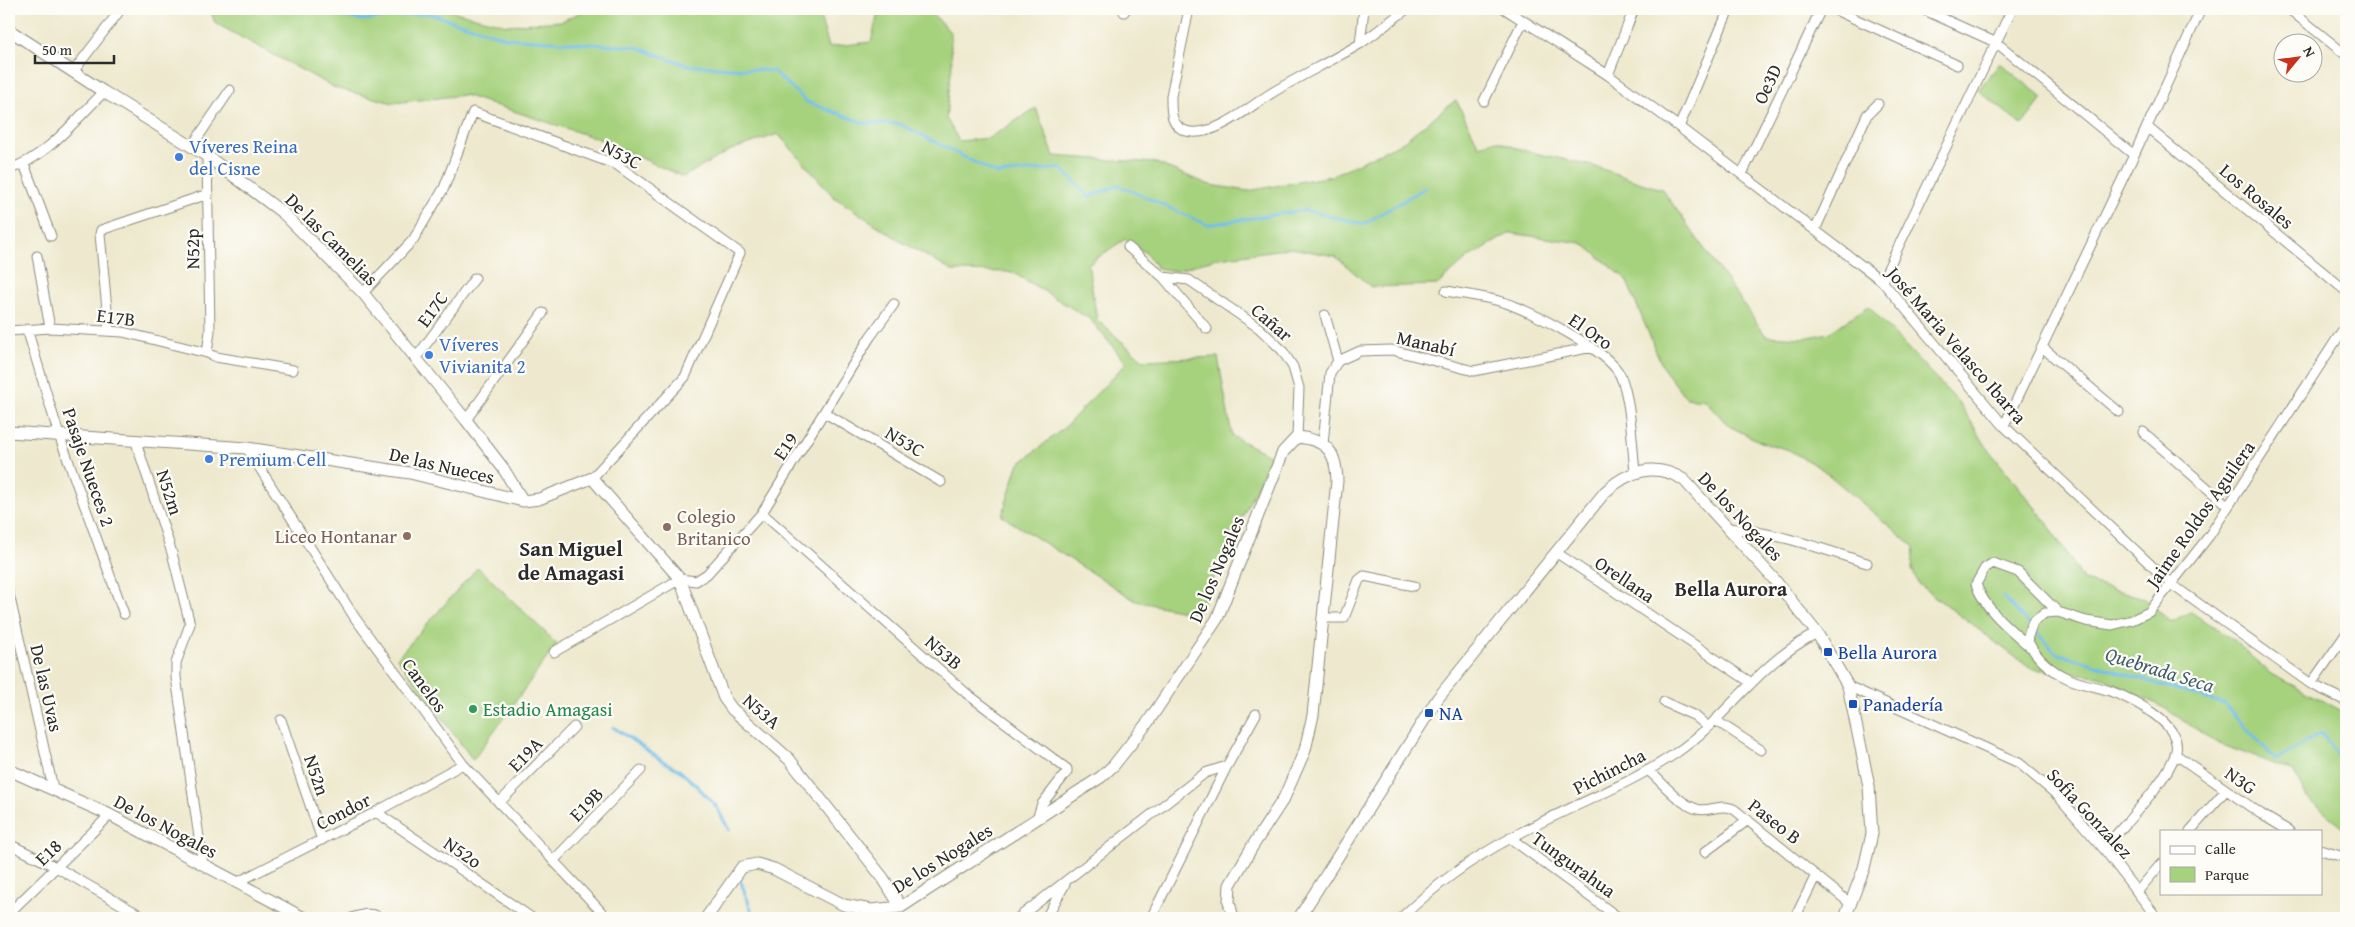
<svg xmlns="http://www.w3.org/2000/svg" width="2355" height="927" viewBox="0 0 2355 927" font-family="'Gentium Book Plus',serif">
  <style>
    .green { fill: #a6d17d; stroke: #687e54 }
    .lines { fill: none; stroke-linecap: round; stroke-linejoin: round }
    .stream { stroke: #6ebde9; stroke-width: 3 }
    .minor-casing { stroke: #8c8a7c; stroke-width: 11 }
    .tertiary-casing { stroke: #8c8a7c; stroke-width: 13 }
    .minor { stroke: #fff; stroke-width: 9 }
    .tertiary { stroke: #fff; stroke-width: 11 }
    .shop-dot { fill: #3f7fe0; stroke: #fdfcf7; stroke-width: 2 }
    .education-dot { fill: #8d6e63; stroke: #fdfcf7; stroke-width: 2 }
    .transit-dot { fill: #1a4fb4; stroke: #fdfcf7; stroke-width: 2 }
    .leisure-dot { fill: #2e9e5b; stroke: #fdfcf7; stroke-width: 2 }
    .labels { text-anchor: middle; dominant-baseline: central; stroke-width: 4.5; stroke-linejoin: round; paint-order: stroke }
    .street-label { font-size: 19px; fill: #2b2b2b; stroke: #fdfcf7 }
    .shop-label { font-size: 19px; fill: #366cbe; stroke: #fdfcf7; text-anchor: start }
    .education-label { font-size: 19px; fill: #785e54; stroke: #fdfcf7; text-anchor: start }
    .transit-label { font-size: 19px; fill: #164399; stroke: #fdfcf7; text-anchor: start }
    .leisure-label { font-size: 19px; fill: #27864d; stroke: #fdfcf7; text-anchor: start }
    .neighbourhood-label { font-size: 20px; font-weight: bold; fill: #2b2b2b; stroke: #fdfcf7 }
    .water-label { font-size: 20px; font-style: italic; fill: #425e6e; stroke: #fdfcf7 }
    .quarter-label { font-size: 21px; font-weight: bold; fill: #2b2b2b; stroke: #fdfcf7 }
  </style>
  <rect width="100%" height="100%" fill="#fdfcf7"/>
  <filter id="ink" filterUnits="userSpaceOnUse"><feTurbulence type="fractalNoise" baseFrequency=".02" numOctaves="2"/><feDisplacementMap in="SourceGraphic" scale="10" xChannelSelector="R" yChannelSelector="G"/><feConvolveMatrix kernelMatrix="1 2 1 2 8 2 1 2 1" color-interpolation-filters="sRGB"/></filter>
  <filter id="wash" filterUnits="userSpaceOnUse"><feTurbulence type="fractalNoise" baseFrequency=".0096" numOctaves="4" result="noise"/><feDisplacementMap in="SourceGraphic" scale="20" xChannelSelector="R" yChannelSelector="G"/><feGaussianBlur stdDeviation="1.12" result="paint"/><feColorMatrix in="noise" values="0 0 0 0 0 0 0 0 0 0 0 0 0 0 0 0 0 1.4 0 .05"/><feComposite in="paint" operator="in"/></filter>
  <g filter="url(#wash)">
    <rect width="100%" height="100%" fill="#eee9ce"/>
    <path class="green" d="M210 9H443L507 25 562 21 588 9H818L829 47 871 42 879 9H928L950 32 952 65 946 118 959 141 989 138 1036 108 1054 156 1156 163 1210 185 1248 191 1331 176 1401 143 1456 100 1479 146 1496 140C1524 153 1552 156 1581 163 1608 169 1633 182 1662 189L1766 336 1804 338 1829 333 1868 306 1960 404 1988 449 2046 521 2084 581 2144 598 2171 622 2191 612 2234 641 2271 674 2346 713V830L2307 798 2293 771 2217 743 2166 709 2099 676 2031 669 1918 584 1912 569 1914 547 1822 469 1789 450 1761 442 1729 426 1705 400 1686 398 1663 368 1626 279 1582 243 1510 233 1469 257 1437 285 1371 287 1335 256 1291 248 1213 259 1176 271 1157 268 1146 253 1125 239 1088 264 1097 320 1143 360 1218 357 1232 436 1271 456 1197 614 1136 601 1002 516 1018 465 1065 427 1126 363 1090 319 1012 272 952 271 902 242 834 197 778 134 731 150 683 177 602 140 464 95 393 103 335 88 215 23Z
      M2000 63 2043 98 2022 125 1978 90Z
      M478 567 557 644 473 760 397 658Z"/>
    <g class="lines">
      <path class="stream" d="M300 9 362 20 427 13 507 38 636 47 687 65 773 71 807 102 864 123 900 124 997 174 1061 168 1089 197 1118 185 1208 225 1304 210 1364 224 1425 188
        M2003 597 2056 653 2224 704 2276 760 2321 733 2346 764
        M613 727 661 760 679 770 696 785 716 806 729 830
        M741 882 754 918"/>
    </g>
  </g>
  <g filter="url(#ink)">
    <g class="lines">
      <g class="minor-casing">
        <path id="minor" d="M1189 9 1171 96C1171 110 1170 126 1186 131 1215 139 1252 104 1275 91 1302 75 1331 61 1358 45 1375 34 1391 20 1407 9
          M1505 9 1608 75 1679 127 1882 281 2004 426 2171 584 2311 684 2346 701
          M1833 9 1957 65
          M1922 9 1997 43 2134 155
          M2289 9 2346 55
          M1124 12 1126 9
          M1360 44 1364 9
          M73 72 121 9
          M1608 75 1634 9
          M1484 101 1523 21
          M1679 127 1729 9
          M2147 127 2346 291
          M192 146 230 90
          M24 164 51 236
          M9 169C46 158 76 119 104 92
          M1742 174 1821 9
          M1815 230 1867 115 1878 104
          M1128 247 1163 277 1207 329
          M37 256 50 328
          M1163 277 1189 280 1259 328 1282 350 1293 367 1299 388 1297 437
          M1882 281 2012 9
          M1446 291C1467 295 1489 297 1509 304 1535 314 1608 350 1620 375 1631 398 1632 445 1635 472
          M363 293 413 240 444 188 473 112 617 165 740 253 685 377 592 478
          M1325 315 1338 361
          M27 329 59 435 124 614
          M9 331 50 328 123 332 207 353 210 331 207 156
          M109 331 100 234 101 230 208 194
          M2042 347 2119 412
          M207 353 216 357 293 370
          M416 358 475 278
          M825 413 941 482
          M466 420 543 313
          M2004 426 2134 155 2201 9
          M2143 432 2228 506
          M136 442 172 553 190 624 176 663V677L203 865
          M1323 444 1330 373 1338 361 1360 351 1392 350 1474 371 1592 347
          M247 448 355 618 463 764 607 918
          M762 513 966 693 1067 769V772L1042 804 1037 819
          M1728 528C1776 532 1822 549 1867 563
          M1557 553 1750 682
          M9 594 53 788
          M1324 618H1344L1359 580 1364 576 1414 586
          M2030 647C2011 630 1984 609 1976 584L1985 568 1993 563 2018 572 2058 612
          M554 652 680 579 696 581 707 574 762 513 870 337 894 304
          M2311 684 2346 634
          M1848 686 2019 763 2057 795 2104 849 2157 918
          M1664 702 1695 716 1708 727
          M281 720 322 840
          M1715 720 1761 750
          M2175 754 2261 814 2289 831
          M1648 770C1662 782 1679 804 1697 809 1710 813 1721 802 1735 810L1851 904
          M499 803 574 727
          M376 812 532 918
          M2190 831 2226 790
          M1510 838 1619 918
          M9 844 56 867 145 918
          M2104 849C2125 823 2164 785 2175 755 2186 725 2132 699 2110 691 2095 686 2077 684 2063 676 2048 668 2034 655 2027 639L2033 622 2045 613 2058 612 2086 621 2112 625 2132 620 2149 612 2209 536 2346 325
          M2321 850 2346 858
          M1705 852 1748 820
          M553 861 641 770
          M236 883 376 812 463 764
          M2137 892 2161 864
          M9 913 110 815
          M352 918C364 914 370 912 382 918
          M1018 918 1205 773 1227 766
          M1046 918 1065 884
          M1151 918 1227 766 1256 714
          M1401 918C1433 887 1471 859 1511 838 1564 808 1625 788 1676 753 1729 717 1756 664 1817 633
          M1795 918 1816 875"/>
      </g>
      <g class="tertiary-casing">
        <path id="tertiary" d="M9 30 104 92 207 156 283 213 363 293 466 420 503 468 523 501
          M9 432 247 448 410 473 523 501 539 499 592 478 680 579 724 698 732 709 789 759 883 878 901 907
          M9 770 110 815 304 918
          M706 918 742 867 757 864 774 869 844 905 871 910 901 907 1101 777 1114 765 1148 722 1217 619 1283 452 1297 437C1327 440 1336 451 1337 481L1313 715 1305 750 1284 798 1252 847 1230 885 1229 902 1233 918
          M1299 918 1438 698 1605 492C1629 470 1655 462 1684 480L1773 578 1817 633 1848 686 1869 786 1872 834 1864 868 1845 918"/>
      </g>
      <use href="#minor" class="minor"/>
      <use href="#tertiary" class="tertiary"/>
    </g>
  </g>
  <g class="shop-dot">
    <circle cx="179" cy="157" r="5"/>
    <circle cx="429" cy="355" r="5"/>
    <circle cx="209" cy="459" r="5"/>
  </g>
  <g class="education-dot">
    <circle cx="667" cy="527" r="5"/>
    <circle cx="407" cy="536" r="5"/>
  </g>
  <g class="transit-dot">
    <rect x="1823" y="647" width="10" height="10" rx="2.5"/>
    <rect x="1848" y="699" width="10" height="10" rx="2.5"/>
    <rect x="1424" y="708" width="10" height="10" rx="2.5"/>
  </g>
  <circle class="leisure-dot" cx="473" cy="709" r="5"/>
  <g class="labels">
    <g class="street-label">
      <text transform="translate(1767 84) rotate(-65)">Oe3D</text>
      <text transform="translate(622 154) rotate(28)">N53C</text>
      <text transform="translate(2257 196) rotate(40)">Los Rosales</text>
      <text transform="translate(332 239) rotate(45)">De las Camelias</text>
      <text transform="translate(192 249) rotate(-91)">N52p</text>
      <text transform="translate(432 309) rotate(-54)">E17C</text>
      <text transform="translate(116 317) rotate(7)">E17B</text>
      <text transform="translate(1272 322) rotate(41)">Cañar</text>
      <text transform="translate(1591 331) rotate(35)">El Oro</text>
      <text transform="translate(1426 343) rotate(13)">Manabí</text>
      <text transform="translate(1957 345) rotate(49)">José Maria Velasco Ibarra</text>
      <text transform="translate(905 441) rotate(31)">N53C</text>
      <text transform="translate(785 446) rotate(-57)">E19</text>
      <text transform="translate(442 465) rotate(13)">De las Nueces</text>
      <text transform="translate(89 467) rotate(71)">Pasaje Nueces 2</text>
      <text transform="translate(170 492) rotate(72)">N52m</text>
      <text transform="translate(2200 514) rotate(-55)">Jaime Roldos Aguilera</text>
      <text transform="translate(1741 516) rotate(47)">De los Nogales</text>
      <text transform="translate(1216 569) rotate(-67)">De los Nogales</text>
      <text transform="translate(1625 579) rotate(34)">Orellana</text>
      <text transform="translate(944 652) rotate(41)">N53B</text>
      <text transform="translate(425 685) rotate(54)">Canelos</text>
      <text transform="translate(47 688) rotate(77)">De las Uvas</text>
      <text transform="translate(762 711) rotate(41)">N53A</text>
      <text transform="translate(525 754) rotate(-46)">E19A</text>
      <text transform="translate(1609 771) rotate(-27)">Pichincha</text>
      <text transform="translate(317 775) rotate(71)">N52n</text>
      <text transform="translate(2241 780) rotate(35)">N3G</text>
      <text transform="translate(586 804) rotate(-46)">E19B</text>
      <text transform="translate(343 811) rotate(-27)">Condor</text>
      <text transform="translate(2090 813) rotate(47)">Sofia Gonzalez</text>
      <text transform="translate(1775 821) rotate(38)">Paseo B</text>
      <text transform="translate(166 826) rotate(28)">De los Nogales</text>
      <text transform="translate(48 852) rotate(-44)">E18</text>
      <text transform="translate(463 852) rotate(34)">N52o</text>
      <text transform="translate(942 858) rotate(-32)">De los Nogales</text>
      <text transform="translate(1574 864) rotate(36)">Tungurahua</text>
    </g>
    <g class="shop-label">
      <text x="189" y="146">Víveres Reina<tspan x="189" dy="22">del Cisne</tspan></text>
      <text x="439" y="344">Víveres<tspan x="439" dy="22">Vivianita 2</tspan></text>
      <text x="219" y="459">Premium Cell</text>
    </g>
    <g class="education-label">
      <text x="677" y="516">Colegio<tspan x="677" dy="22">Britanico</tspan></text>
      <text x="397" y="536" text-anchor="end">Liceo Hontanar</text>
    </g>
    <g class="transit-label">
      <text x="1838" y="652">Bella Aurora</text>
      <text x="1863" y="704">Panadería</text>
      <text x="1439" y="713">NA</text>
    </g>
    <g class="leisure-label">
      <text x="483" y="709">Estadio Amagasi</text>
    </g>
    <g class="neighbourhood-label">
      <text x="1731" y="588">Bella Aurora</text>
    </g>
    <g class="water-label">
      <text transform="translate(2160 669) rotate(17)">Quebrada Seca</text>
    </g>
    <g class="quarter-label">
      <text x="571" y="548">San Miguel<tspan x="571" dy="24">de Amagasi</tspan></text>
    </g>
  </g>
  <rect width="2355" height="927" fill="none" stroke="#fdfcf7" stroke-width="30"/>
  <rect x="2160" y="830" width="162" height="65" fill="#fdfcf7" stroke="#a9a8a5"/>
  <rect x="2170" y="846" width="25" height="8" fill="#ffffff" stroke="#a9a8a5"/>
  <text x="2205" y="854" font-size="15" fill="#2b2b2b">Calle</text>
  <rect x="2170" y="867" width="25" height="15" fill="#a6d17d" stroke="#a9a8a5"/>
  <text x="2205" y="880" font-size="15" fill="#2b2b2b">Parque</text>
  <g transform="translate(2298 58) rotate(61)"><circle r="24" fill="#fdfcf7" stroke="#a9a8a5"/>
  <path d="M0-4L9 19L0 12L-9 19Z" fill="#c8321e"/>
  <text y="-8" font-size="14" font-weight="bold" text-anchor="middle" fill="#2b2b2b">N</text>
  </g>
  <path d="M35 55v8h79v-8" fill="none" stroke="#2b2b2b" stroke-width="2.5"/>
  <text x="42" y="55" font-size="15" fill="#2b2b2b" stroke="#fdfcf7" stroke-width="4" paint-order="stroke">50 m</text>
</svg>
